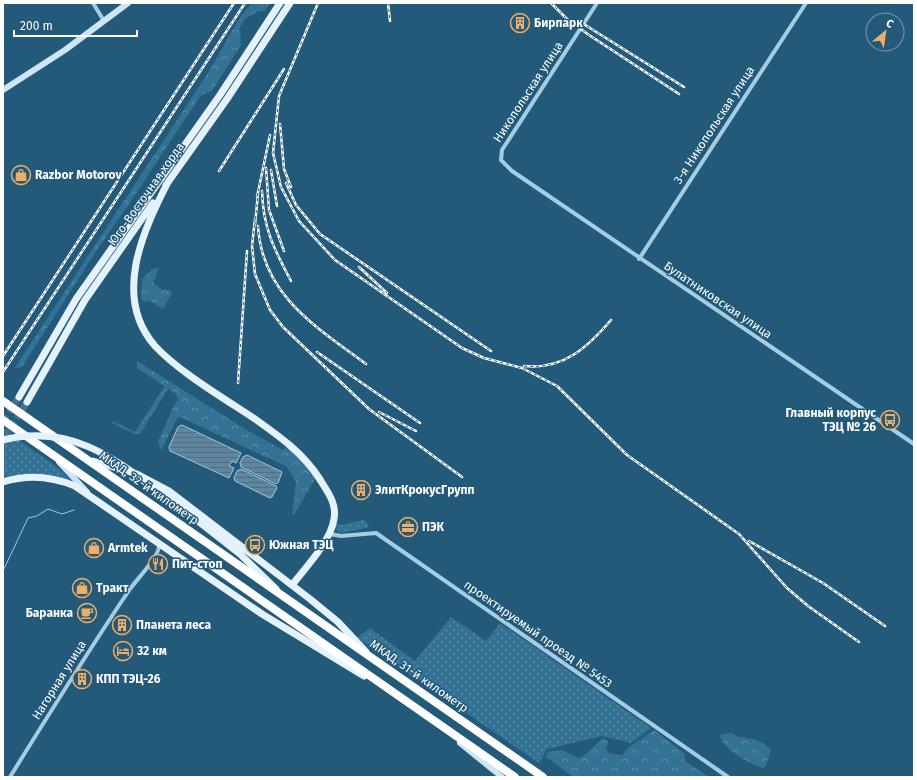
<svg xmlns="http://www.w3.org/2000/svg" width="917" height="780" viewBox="0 0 917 780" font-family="'Fira Sans',sans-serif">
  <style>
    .grass { fill: url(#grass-dots) }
    .forest { fill: url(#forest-crowns) }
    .water { fill: url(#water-rules); stroke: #98cbe5 }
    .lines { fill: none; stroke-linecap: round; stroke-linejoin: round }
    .stream { stroke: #98cbe5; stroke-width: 1 }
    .primary-tunnel { stroke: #44728d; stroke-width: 7; stroke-dasharray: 7 3.5; stroke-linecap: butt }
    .street { stroke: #a4cde4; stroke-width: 4 }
    .secondary { stroke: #cde5f4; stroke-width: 6 }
    .primary { stroke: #e4f2fc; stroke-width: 7 }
    .highway { stroke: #fff; stroke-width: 8 }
    .rail-casing { stroke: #fff; stroke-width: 2.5 }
    .rail { stroke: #235979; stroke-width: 1; stroke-dasharray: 3; stroke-linecap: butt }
    .primary-bridge { stroke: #e4f2fc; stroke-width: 7 }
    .labels { text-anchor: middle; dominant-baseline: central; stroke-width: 3; stroke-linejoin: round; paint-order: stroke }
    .poi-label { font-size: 12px; font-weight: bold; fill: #fff; stroke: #235979; text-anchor: start }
    .street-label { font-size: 12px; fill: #fff; stroke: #235979 }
  </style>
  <defs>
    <pattern id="grass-dots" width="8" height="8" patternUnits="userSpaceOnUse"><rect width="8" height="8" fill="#337294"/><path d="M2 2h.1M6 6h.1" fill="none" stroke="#5c8ea9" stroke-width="1.8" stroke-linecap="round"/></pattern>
    <pattern id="forest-crowns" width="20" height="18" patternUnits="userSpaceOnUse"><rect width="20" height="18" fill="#337294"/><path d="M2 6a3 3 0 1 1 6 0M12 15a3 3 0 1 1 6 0" fill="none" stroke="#5c8ea9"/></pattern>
    <pattern id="water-rules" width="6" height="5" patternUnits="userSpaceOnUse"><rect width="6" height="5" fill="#5e869e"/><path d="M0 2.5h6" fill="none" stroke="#576f7d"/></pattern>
  </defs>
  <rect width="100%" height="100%" fill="#235979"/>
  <path class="grass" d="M164 387 168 389 140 434H135L112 423 113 421 135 432Z
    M10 434 57 467 73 482C49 472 28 472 3 479V445Z
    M364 520 369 525 367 528 340 533 335 527 338 523 341 525Z
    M451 617 486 641 500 623 651 728 631 743 602 736 547 749 539 763 357 638 370 628 415 661Z"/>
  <path class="forest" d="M252 3H270L265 11H258L244 20 240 27 241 45 212 91 201 95 127 207 97 250 22 367 14 369 211 68 238 20Z
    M159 268 153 283 163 290H169L172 293 163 309 148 300 146 303 141 299 142 279 152 269Z
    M137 361 245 429 283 450 285 447 300 458 316 477 294 515 292 514 296 482 287 467 180 417 177 418 161 451 158 441C165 427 169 413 178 400L176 394 137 368Z
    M654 730 684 753 685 761 709 777H573L546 757 547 752 562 750 579 758C589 754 594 744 603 738L608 742 606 748 609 753 622 755 630 746Z
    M730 733C745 741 757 735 771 750L765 768C753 767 721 748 720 735Z"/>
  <path class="water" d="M182 425 241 453 236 463 232 461 229 466 234 468 229 478 170 451 169 447 178 427Z
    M247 455 282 472 278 483 276 484 241 467 240 463 243 457Z
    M241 469 276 486 277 488 272 497 270 498 235 481 234 478 237 471Z"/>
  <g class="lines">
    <path class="stream" d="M3 571 28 518 37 516 48 509 62 514 74 510"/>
    <path class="primary-tunnel" d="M3 421 19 397
      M5 436 27 402"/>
    <path class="street" d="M93 3 104 21
      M597 3 502 150 501 160 512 171 914 444
      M639 259 806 3
      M330 534 341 536 376 533 728 777
      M10 777C49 714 88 651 130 589 137 579 161 555 159 544"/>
    <path class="secondary" d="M3 90 65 50 128 3
      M59 462 87 492
      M460 743 502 777"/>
    <path class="primary" d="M168 182C143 231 112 297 155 346 179 372 225 399 255 419 279 436 303 453 319 478 327 491 337 503 334 519 331 541 306 567 292 585
      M166 185 227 99 290 3
      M19 397 76 299 220 95 280 3
      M27 402 85 300 153 203
      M93 461 137 474 169 491 310 599 338 622 366 652
      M3 482C28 474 51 476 75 486L262 614 364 676
      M184 510 240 554 276 589"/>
    <path class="highway" d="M3 401 543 777
      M3 420 515 777"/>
    <g class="rail-casing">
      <path id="rail" d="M318 3 279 96 273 153 281 187 299 221 335 260 462 348 484 358 522 368 557 386 627 455 739 534 787 588 808 606 859 642
        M388 3 390 21
        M551 3 567 19 589 35 679 94
        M582 23 684 87
        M280 124 284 169 291 187
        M266 168 269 210 284 251
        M271 170 277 206
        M219 171 284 69
        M286 183 296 205 320 234 491 351
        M262 191C263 228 274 249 291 281
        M257 197 270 135
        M255 219 252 246 255 274 270 310 283 327 369 409 462 477
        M255 225 258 193
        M258 226C262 295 316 327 366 364
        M359 267 387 293
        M317 352 420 423
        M3 356 234 3
        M524 366C563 370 587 348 611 320
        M3 372 245 3
        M238 383 247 251
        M379 412 416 431
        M749 541 823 583 885 626"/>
    </g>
    <use href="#rail" class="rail"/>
    <path class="primary-bridge" d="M3 440C80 421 126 469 184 510"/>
  </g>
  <defs>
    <g id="building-ring" transform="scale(1)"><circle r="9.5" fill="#235979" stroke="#efae67" stroke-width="1.5"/><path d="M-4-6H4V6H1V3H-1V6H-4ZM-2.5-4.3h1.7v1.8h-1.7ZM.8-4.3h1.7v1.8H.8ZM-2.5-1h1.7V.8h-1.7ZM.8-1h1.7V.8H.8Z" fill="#efae67"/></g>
    <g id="shop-ring" transform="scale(1)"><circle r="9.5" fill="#235979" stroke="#efae67" stroke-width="1.5"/><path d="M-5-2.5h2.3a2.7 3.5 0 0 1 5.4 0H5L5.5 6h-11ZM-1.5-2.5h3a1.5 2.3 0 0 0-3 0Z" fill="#efae67"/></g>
    <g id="bus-ring" transform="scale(1)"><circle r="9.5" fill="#235979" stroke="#efae67" stroke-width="1.5"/><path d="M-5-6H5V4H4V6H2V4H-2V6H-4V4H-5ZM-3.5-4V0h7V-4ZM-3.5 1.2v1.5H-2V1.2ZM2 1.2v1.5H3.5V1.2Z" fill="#efae67"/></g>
    <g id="office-ring" transform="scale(1)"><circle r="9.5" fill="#235979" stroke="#efae67" stroke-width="1.5"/><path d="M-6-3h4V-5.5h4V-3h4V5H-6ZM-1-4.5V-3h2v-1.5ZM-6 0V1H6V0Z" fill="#efae67"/></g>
    <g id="restaurant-ring" transform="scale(1)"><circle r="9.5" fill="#235979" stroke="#efae67" stroke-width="1.5"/><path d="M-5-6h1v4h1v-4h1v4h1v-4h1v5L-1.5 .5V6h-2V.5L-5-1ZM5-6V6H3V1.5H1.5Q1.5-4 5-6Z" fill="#efae67"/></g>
    <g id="cafe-ring" transform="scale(1)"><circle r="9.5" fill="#235979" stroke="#efae67" stroke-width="1.5"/><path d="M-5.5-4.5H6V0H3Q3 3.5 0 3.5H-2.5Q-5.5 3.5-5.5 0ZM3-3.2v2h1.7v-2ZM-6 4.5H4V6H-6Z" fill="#efae67"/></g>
    <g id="hotel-ring" transform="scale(1)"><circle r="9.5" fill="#235979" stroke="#efae67" stroke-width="1.5"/><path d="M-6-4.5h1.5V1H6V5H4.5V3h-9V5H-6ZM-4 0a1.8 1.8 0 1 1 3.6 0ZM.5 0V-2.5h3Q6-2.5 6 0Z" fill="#efae67"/></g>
  </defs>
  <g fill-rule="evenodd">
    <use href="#building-ring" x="520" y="23"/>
    <use href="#shop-ring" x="21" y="175"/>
    <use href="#bus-ring" x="890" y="420"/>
    <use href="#building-ring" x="361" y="490"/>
    <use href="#office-ring" x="408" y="527"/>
    <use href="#bus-ring" x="255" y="545"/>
    <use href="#shop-ring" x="94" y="548"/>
    <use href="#restaurant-ring" x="158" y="564"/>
    <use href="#shop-ring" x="82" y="588"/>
    <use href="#cafe-ring" x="87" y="613"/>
    <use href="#building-ring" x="122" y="625"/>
    <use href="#hotel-ring" x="123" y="651"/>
    <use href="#building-ring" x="82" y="679"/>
  </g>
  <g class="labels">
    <g class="poi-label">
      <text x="534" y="23">Бирпарк</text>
      <text x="35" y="175">Razbor Motorov</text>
      <text x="876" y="413" text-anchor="end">Главный корпус<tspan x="876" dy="14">ТЭЦ № 26</tspan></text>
      <text x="375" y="490">ЭлитКрокусГрупп</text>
      <text x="422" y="527">ПЭК</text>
      <text x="269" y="545">Южная ТЭЦ</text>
      <text x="108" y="548">Armtek</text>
      <text x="172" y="564">Пит-стоп</text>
      <text x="96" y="588">Тракт</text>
      <text x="73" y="613" text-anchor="end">Баранка</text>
      <text x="136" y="625">Планета леса</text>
      <text x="137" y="651">32 км</text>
      <text x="96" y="679">КПП ТЭЦ-26</text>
    </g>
    <g class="street-label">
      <text transform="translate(528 92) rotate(-57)">Никопольская улица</text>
      <text transform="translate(714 125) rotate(-57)">3-я Никопольская улица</text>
      <text transform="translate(146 194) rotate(-55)">Юго-Восточная хорда</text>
      <text transform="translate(718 300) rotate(34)">Булатниковская улица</text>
      <text transform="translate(149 488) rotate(35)">МКАД, 32-й километр</text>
      <text transform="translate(538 634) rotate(35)">проектируемый проезд № 5453</text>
      <text transform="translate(419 676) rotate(35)">МКАД, 31-й километр</text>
      <text transform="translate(59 680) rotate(-58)">Нагорная улица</text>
    </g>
  </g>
  <rect width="917" height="780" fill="none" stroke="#ffffff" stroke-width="8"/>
  <g transform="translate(885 32) rotate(29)"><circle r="19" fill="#235979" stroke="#7b9baf"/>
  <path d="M0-3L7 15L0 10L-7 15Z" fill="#efae67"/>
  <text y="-6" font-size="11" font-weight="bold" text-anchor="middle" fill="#ffffff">С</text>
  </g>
  <path d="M14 30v6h123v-6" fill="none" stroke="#ffffff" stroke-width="2"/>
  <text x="20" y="30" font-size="12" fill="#ffffff" stroke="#235979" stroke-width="3" paint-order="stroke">200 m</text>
</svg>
